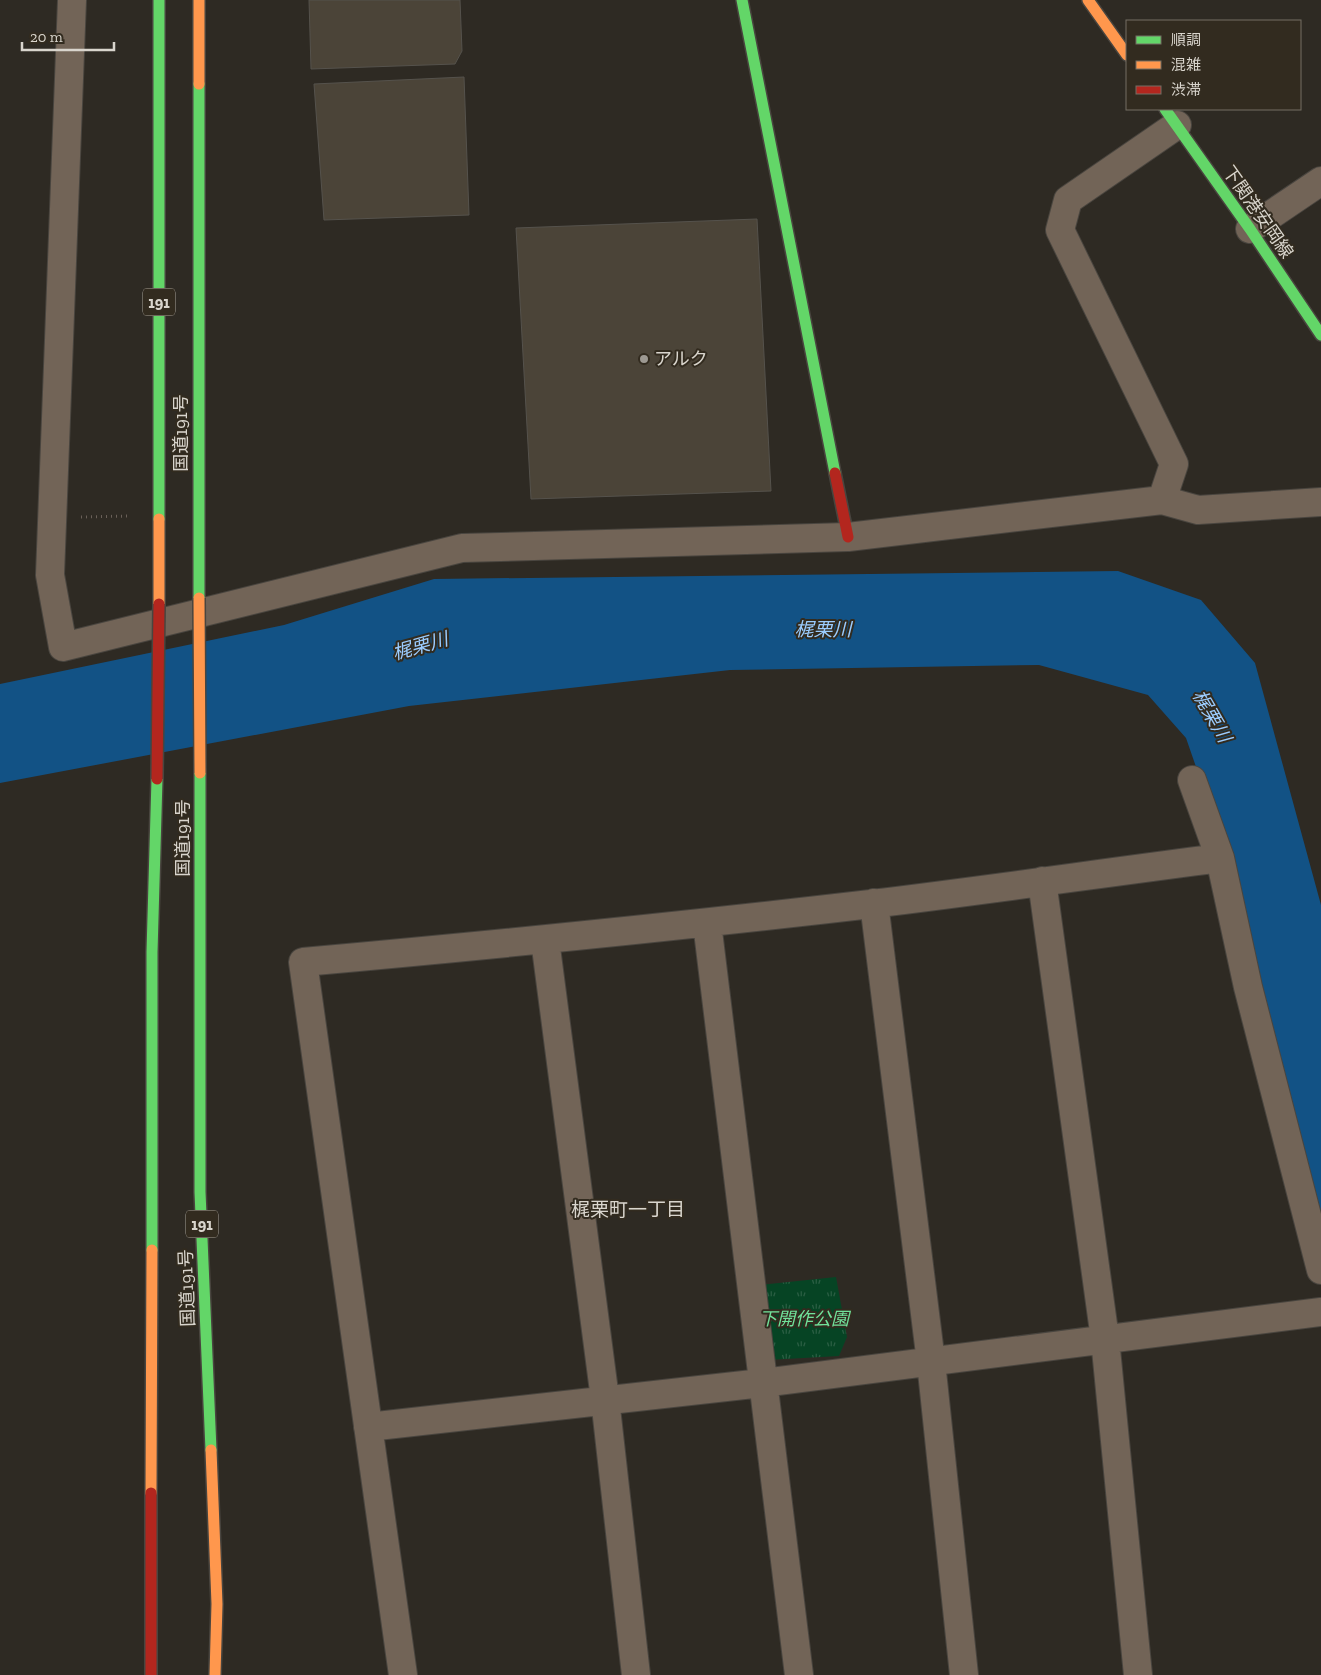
<svg xmlns="http://www.w3.org/2000/svg" width="1321" height="1675" viewBox="0 0 1321 1675" font-family="'Zilla Slab','Noto Sans JP',serif">
  <style>
    .grass { fill: url(#grass-tufts) }
    .water { fill: #125285 }
    .building { fill: #4b4438; stroke: #55524c }
    .lines { fill: none; stroke-linecap: round; stroke-linejoin: round }
    .street-casing { stroke: #49453f; stroke-width: 30 }
    .fast-casing { stroke: #49453f; stroke-width: 14 }
    .slow-casing { stroke: #49453f; stroke-width: 14 }
    .jam-casing { stroke: #49453f; stroke-width: 14 }
    .path { stroke: #6a6058; stroke-width: 3; stroke-dasharray: 1 4; stroke-linecap: butt }
    .street { stroke: #726457; stroke-width: 28 }
    .fast { stroke: #63d668; stroke-width: 11 }
    .slow { stroke: #ff974d; stroke-width: 11 }
    .jam { stroke: #b3261e; stroke-width: 11 }
    .slow-bridge-casing { stroke: #49453f; stroke-width: 14; stroke-linecap: butt }
    .jam-bridge-casing { stroke: #49453f; stroke-width: 14; stroke-linecap: butt }
    .slow-bridge { stroke: #ff974d; stroke-width: 11 }
    .jam-bridge { stroke: #b3261e; stroke-width: 11 }
    .poi-dot { fill: #9d9992; stroke: #322b1f; stroke-width: 2 }
    .labels { text-anchor: middle; dominant-baseline: central; stroke-width: 4; stroke-linejoin: round; paint-order: stroke }
    .shield { fill: #322b1f; stroke: #a7a299; stroke-width: 1 }
    .shield-label { font-size: 16px; font-weight: bold; fill: #d9d5cd }
    .street-label { font-size: 18px; fill: #d9d5cd; stroke: #322b1f }
    .poi-label { font-size: 18px; fill: #d9d5cd; stroke: #322b1f; text-anchor: start }
    .park-label { font-size: 18px; font-style: italic; fill: #70e19a; stroke: #322b1f }
    .water-label { font-size: 19px; font-style: italic; fill: #9bccfe; stroke: #322b1f }
    .neighbourhood-label { font-size: 19px; fill: #d9d5cd; stroke: #322b1f }
  </style>
  <defs>
    <pattern id="grass-tufts" width="24" height="20" patternUnits="userSpaceOnUse" patternTransform="scale(1.25)"><rect width="24" height="20" fill="#064424"/><path d="M3 7l-1-3M5 7V3M7 7l1-3M15 17l-1-3M17 17v-4M19 17l1-3" fill="none" stroke="#2a5e43"/></pattern>
  </defs>
  <rect width="100%" height="100%" fill="#2e2a23"/>
  <path class="grass" d="M836 1277 847 1337 839 1356 768 1360 749 1286Z"/>
  <path class="water" d="M1118 571 1201 600 1255 663 1321 905V1250L1237 885 1186 738 1148 695 1039 665 730 670 409 706 0 783V684L284 625 434 579Z"/>
  <path class="building" d="M309 0H460L462 51 455 64 311 69Z
    M464 77 469 215 324 220 314 84Z
    M757 219 771 491 531 499 516 228Z"/>
  <g class="lines">
    <g class="street-casing">
      <path id="street" d="M72 0 50 575 63 647 462 548 848 537 1162 500 1198 510 1321 502
        M1250 229 1321 181
        M1162 500 1174 464 1060 230 1068 200 1177 125
        M1192 780 1220 858 1248 987 1321 1270
        M1042 881 1105 1339 1138 1675
        M874 903 931 1362 964 1675
        M707 923 799 1675
        M545 940 605 1399 636 1675
        M368 1427 762 1383 1321 1312
        M403 1675 303 962C493 945 682 926 871 904 987 890 1103 873 1220 858"/>
    </g>
    <g class="fast-casing">
      <path id="fast" d="M159 0V519
        M742 0 835 473
        M199 84V598
        M1165 109 1250 229 1321 335
        M200 773V1192L211 1450
        M152 1250V952L157 779"/>
    </g>
    <g class="slow-casing">
      <path id="slow" d="M199 0V84
        M1088 0 1127 55
        M159 519V604
        M211 1450 217 1604 215 1675
        M151 1493 152 1250"/>
    </g>
    <g class="jam-casing">
      <path id="jam" d="M835 473 848 537
        M151 1675V1493"/>
    </g>
    <path class="path" d="M81 517 129 516"/>
    <use href="#street" class="street"/>
    <use href="#fast" class="fast"/>
    <use href="#slow" class="slow"/>
    <use href="#jam" class="jam"/>
    <g class="slow-bridge-casing">
      <path id="slow-bridge" d="M199 598 200 773"/>
    </g>
    <g class="jam-bridge-casing">
      <path id="jam-bridge" d="M157 779 159 604"/>
    </g>
    <use href="#slow-bridge" class="slow-bridge"/>
    <use href="#jam-bridge" class="jam-bridge"/>
  </g>
  <circle class="poi-dot" cx="644" cy="359" r="5"/>
  <g class="labels">
    <g class="shield">
      <rect x="143" y="288.5" width="32" height="27" rx="4"/>
      <rect x="186" y="1210.5" width="32" height="27" rx="4"/>
    </g>
    <g class="shield-label">
      <text x="159" y="302">191</text>
      <text x="202" y="1224">191</text>
    </g>
    <g class="street-label">
      <text transform="translate(1258 212) rotate(55)">下関港安岡線</text>
      <text transform="translate(181 433) rotate(-90)">国道191号</text>
      <text transform="translate(183 838) rotate(-90)">国道191号</text>
      <text transform="translate(187 1288) rotate(-92)">国道191号</text>
    </g>
    <g class="poi-label">
      <text x="654" y="359">アルク</text>
    </g>
    <g class="park-label">
      <text x="804" y="1319">下開作公園</text>
    </g>
    <g class="water-label">
      <text x="823" y="629">梶栗川</text>
      <text transform="translate(420 646) rotate(-16)">梶栗川</text>
      <text transform="translate(1212 716) rotate(60)">梶栗川</text>
    </g>
    <g class="neighbourhood-label">
      <text x="628" y="1209">梶栗町一丁目</text>
    </g>
  </g>
  <rect x="1126" y="20" width="175" height="90" fill="#322b1f" stroke="#756f65"/>
  <rect x="1136" y="36" width="25" height="8" fill="#63d668" stroke="#756f65"/>
  <text x="1171" y="45" font-size="15" fill="#d9d5cd">順調</text>
  <rect x="1136" y="61" width="25" height="8" fill="#ff974d" stroke="#756f65"/>
  <text x="1171" y="70" font-size="15" fill="#d9d5cd">混雑</text>
  <rect x="1136" y="86" width="25" height="8" fill="#b3261e" stroke="#756f65"/>
  <text x="1171" y="95" font-size="15" fill="#d9d5cd">渋滞</text>
  <path d="M22 42v8h92v-8" fill="none" stroke="#d9d5cd" stroke-width="2.5"/>
  <text x="30" y="42" font-size="15" fill="#d9d5cd" stroke="#322b1f" stroke-width="4" paint-order="stroke">20 m</text>
</svg>
